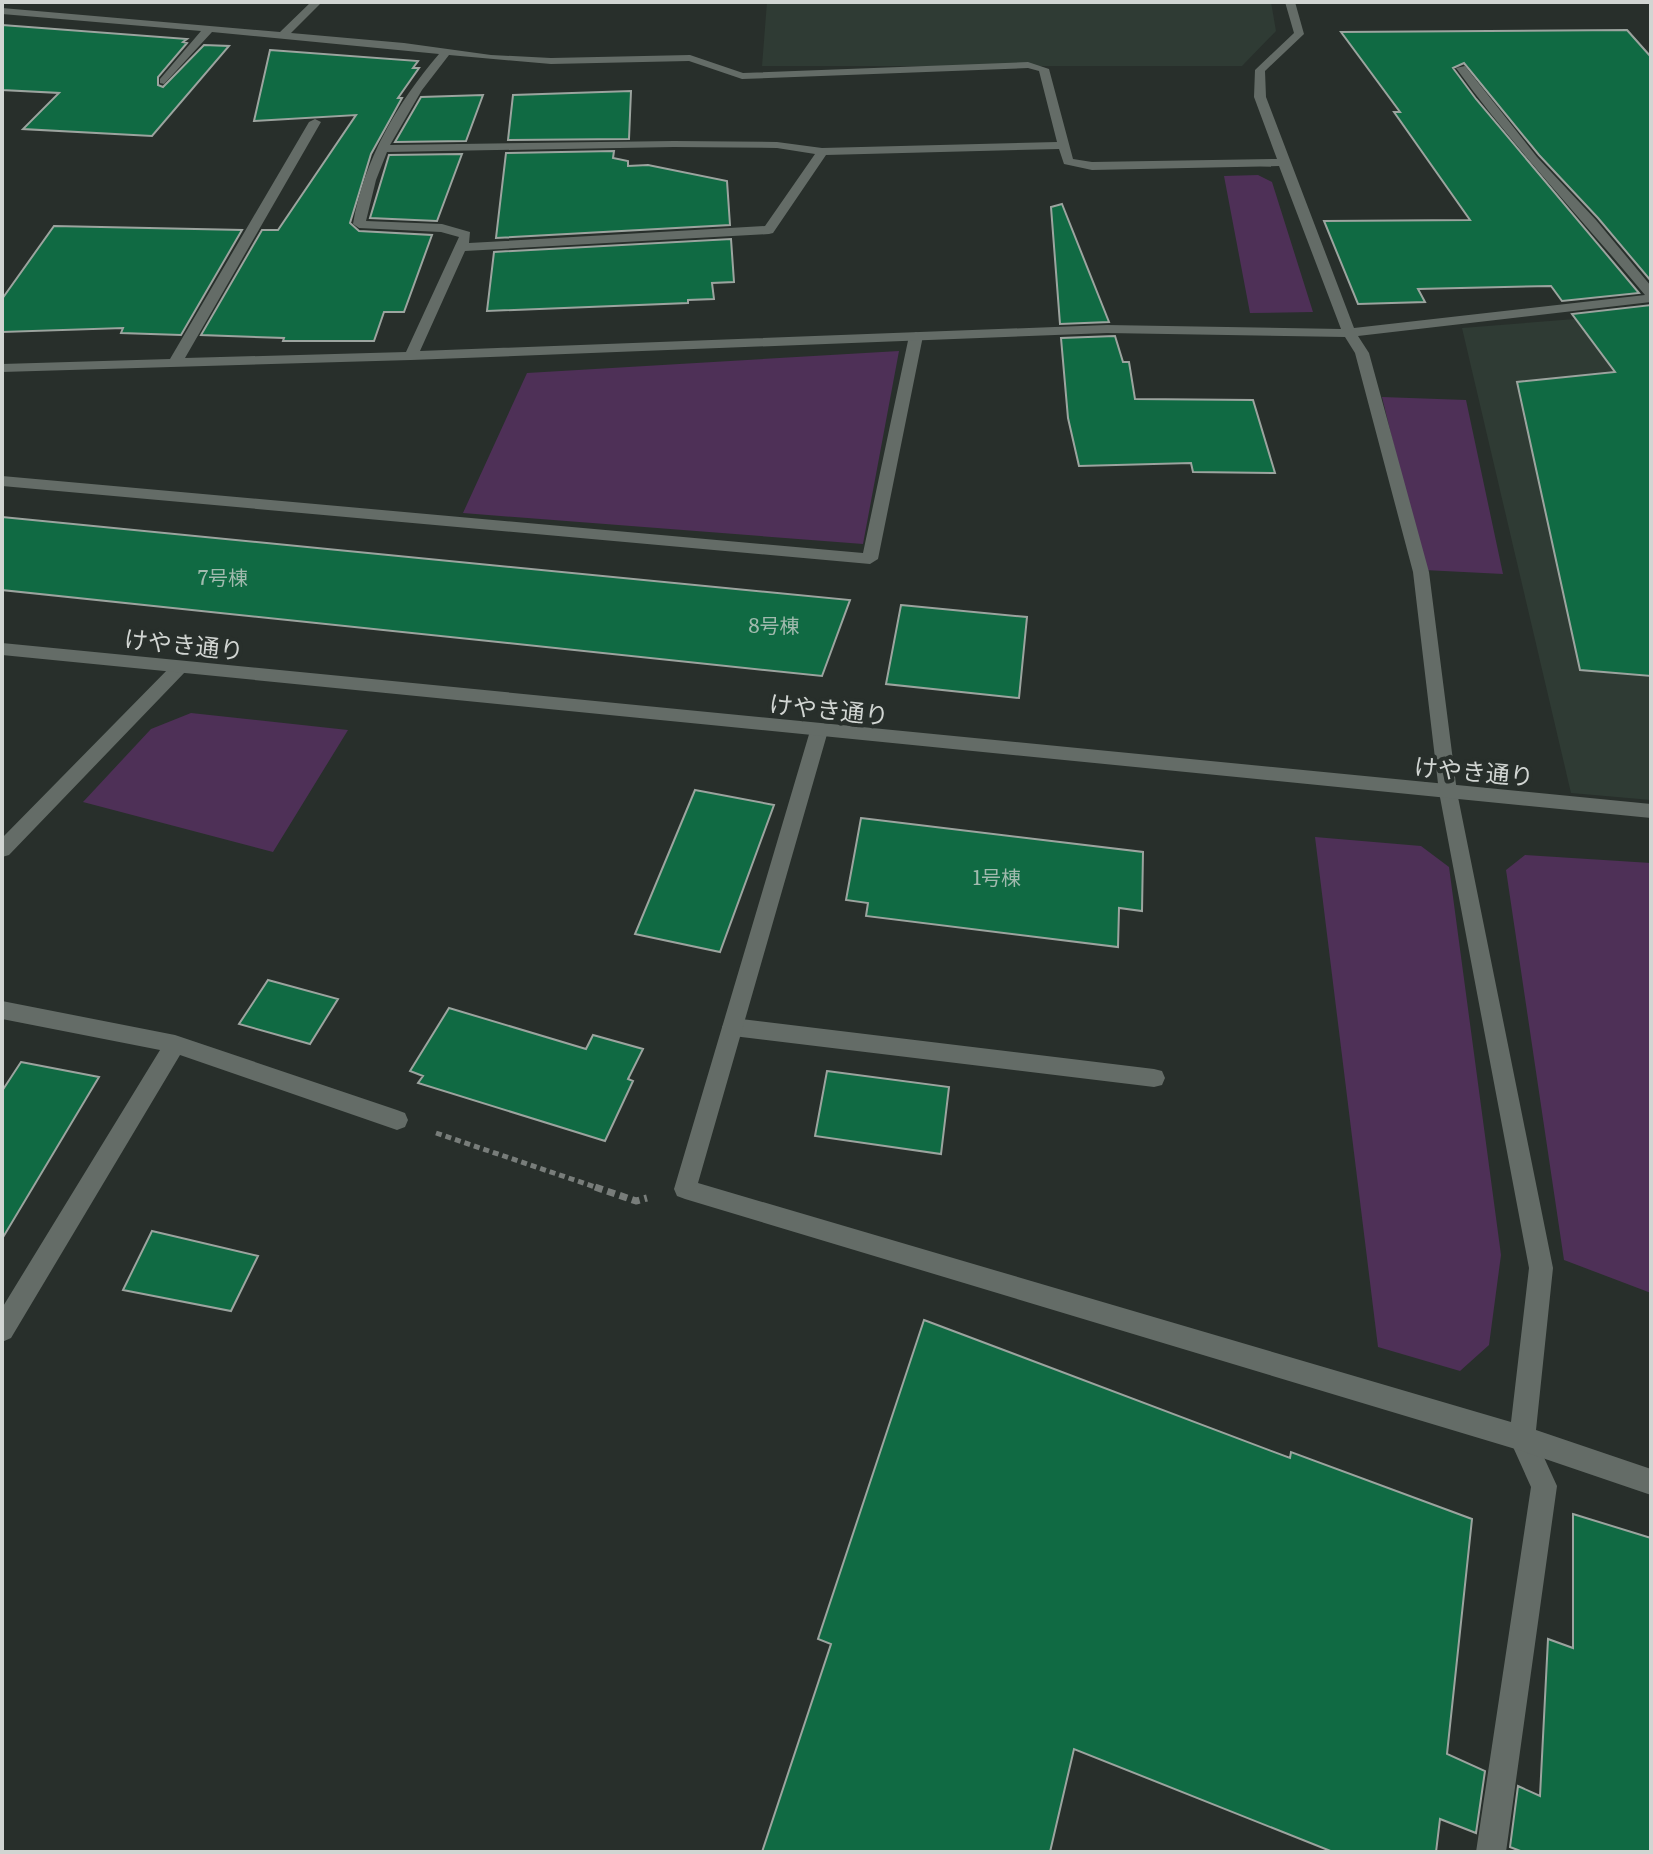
<svg xmlns="http://www.w3.org/2000/svg" width="1653" height="1854" viewBox="0 0 1653 1854" font-family="Literata,'Noto Sans JP',serif">
  <style>
    .built { fill: #2f3b34 }
    .green { fill: #4e3057 }
    .building { fill: #106a43; stroke: #9ca49f; stroke-width: 2 }
    .lines { fill: none; stroke-linecap: round; stroke-linejoin: round }
    .path-far1 { stroke: #787d7a; stroke-width: 5; stroke-dasharray: 6 4; stroke-linecap: butt }
    .path { stroke: #787d7a; stroke-width: 7; stroke-dasharray: 8 5; stroke-linecap: butt }
    .service { fill: #646c67; fill-rule: evenodd }
    .minor { fill: #646c67; fill-rule: evenodd }
    .tertiary { fill: #646c67; fill-rule: evenodd }
    .labels { text-anchor: middle; dominant-baseline: central; stroke-width: 8; stroke-linejoin: round; paint-order: stroke }
    .number-label { font-size: 20px; fill: #a1baae }
    .street-label { font-size: 24px; fill: #d1d5d2; stroke: #282f2b }
  </style>
  <rect width="100%" height="100%" fill="#282f2b"/>
  <path class="built" d="M767 2H1271L1276 31 1242 66H762Z
    M1651 313V800L1571 793 1462 328Z"/>
  <path class="green" d="M1258 175 1272 182 1313 312 1250 313 1224 176Z
    M899 351 863 544 463 513 527 373Z
    M1382 397 1466 400 1503 574 1424 570Z
    M191 713 348 730 273 852 83 802 151 729Z
    M1315 837 1421 846 1449 867 1501 1255 1489 1345 1460 1371 1378 1347Z
    M1525 855 1651 863V1293L1564 1260 1506 870Z"/>
  <path class="building" d="M2 25 187 39 183 42 187 43 158 77V85L163 87 204 45 229 46 152 136 23 129 59 93 2 90Z
    M1627 30 1651 57V281L1598 218 1539 155 1464 63 1453 68 1476 99 1639 293 1562 301 1551 286 1418 289 1425 302 1358 304 1324 221 1470 220 1394 112H1400L1341 32Z
    M270 50 418 61 413 68H419L398 98H402L371 154 350 223 359 231 432 235 404 312H384L374 341H283L284 338 201 335 262 230H278L356 115 254 121Z
    M631 91 629 139 508 140 513 95Z
    M483 95 466 141 395 142 421 97Z
    M614 151 613 158 628 161V166L648 165 727 181 730 225 496 238 506 153Z
    M462 154 437 221 370 218 389 155Z
    M1062 204 1109 322 1060 324 1051 207Z
    M54 226 242 230 181 335 121 333 123 328 2 332V299Z
    M731 239 734 282 712 283 714 299 688 300V303L487 311 494 252Z
    M1651 305V676L1580 670 1517 382 1615 372 1572 314Z
    M1115 336 1123 362H1129L1135 399 1253 400 1275 473 1193 472 1191 463 1079 466 1068 418 1061 338Z
    M2 517 439 560 850 600 822 676 2 590Z
    M901 605 1027 617 1019 698 886 684Z
    M695 790 774 805 720 952 635 934Z
    M861 818 1143 852 1142 911 1119 908 1118 947 866 916 868 903 846 900Z
    M268 980 338 999 310 1044 239 1024Z
    M449 1008 586 1049 593 1035 643 1049 628 1079 633 1081 605 1141 418 1083 423 1076 410 1071Z
    M21 1062 99 1077 2 1239V1091Z
    M827 1071 949 1087 941 1154 815 1136Z
    M152 1231 258 1256 231 1311 123 1290Z
    M924 1320 1290 1458 1291 1452 1472 1519 1447 1754 1485 1771 1476 1833 1440 1819 1436 1852H1333L1074 1749 1050 1852H762L831 1644 818 1639Z
    M1573 1514 1651 1538V1852H1523L1510 1847 1518 1786 1540 1796 1548 1639 1573 1648Z"/>
  <g class="lines">
    <path class="path-far1" d="M436 1133 601 1189"/>
    <path class="path" d="M595 1187 636 1201 647 1198"/>
    <path class="service" d="M916 332 923 336 878 559 870 564 2 486V476L863 553 909 336Z
      M733 1018 1154 1069 1162 1071 1165 1078 1162 1085 1154 1087 733 1036 726 1033 722 1027 726 1021Z
      M1522 1425 1531 1429 1557 1486 1506 1852H1476L1531 1487 1509 1438 1513 1429Z"/>
    <path class="minor" d="M311 2H322L291 33 404 43 491 55 551 58 690 55 743 73 1028 62 1049 69 1073 159 1092 162 1277 159 1254 97 1255 70 1294 33 1285 2H1295L1304 34 1265 71 1266 97 1354 328 1645 295C1582 219 1514 148 1456 68L1465 66 1537 157 1596 220 1651 286V302L1358 336 1369 353 1429 572 1457 792 1553 1268 1536 1430 1651 1469V1495L1522 1451 685 1199 677 1196 674 1189 810 731 819 725 828 731 698 1183 1511 1422 1529 1268 1439 792 1413 572 1355 353 1345 337 1107 333 411 360 2 372V364L170 359 309 122 315 119 321 122 185 358 406 352 459 237 441 232 359 228 353 224C364 160 397 103 439 54L212 32 164 84 160 83V79L201 31 2 14V8L280 32ZM449 55 551 64 689 61 742 79 1028 68 1039 71 1057 142 822 148 777 142 674 141 390 145 422 90ZM674 147 777 148 815 154 765 226 469 243 470 232 442 224 366 221 376 180 387 152ZM1059 149 1064 164 1092 170 1279 166 1341 329 1107 325 420 351 465 251 769 234 773 233 826 155Z
      M180 661 186 663 189 667 186 671 9 855 2 857V838L174 663Z
      M2 1001 175 1035 397 1110 405 1113 408 1120 405 1127 397 1130 180 1055 11 1338 2 1342V1308L160 1050 2 1019Z"/>
    <path class="tertiary" d="M2 643 1651 804V818L2 655Z"/>
  </g>
  <g class="labels">
    <g class="number-label">
      <text x="223" y="576">7号棟</text>
      <text x="774" y="624">8号棟</text>
      <text x="997" y="876">1号棟</text>
    </g>
    <g class="street-label">
      <text transform="translate(184 643) rotate(6)">けやき通り</text>
      <text transform="translate(829 708) rotate(6)">けやき通り</text>
      <text transform="translate(1474 770) rotate(5)">けやき通り</text>
    </g>
  </g>
  <rect width="1653" height="1854" fill="none" stroke="#d1d5d2" stroke-width="8"/>
</svg>
